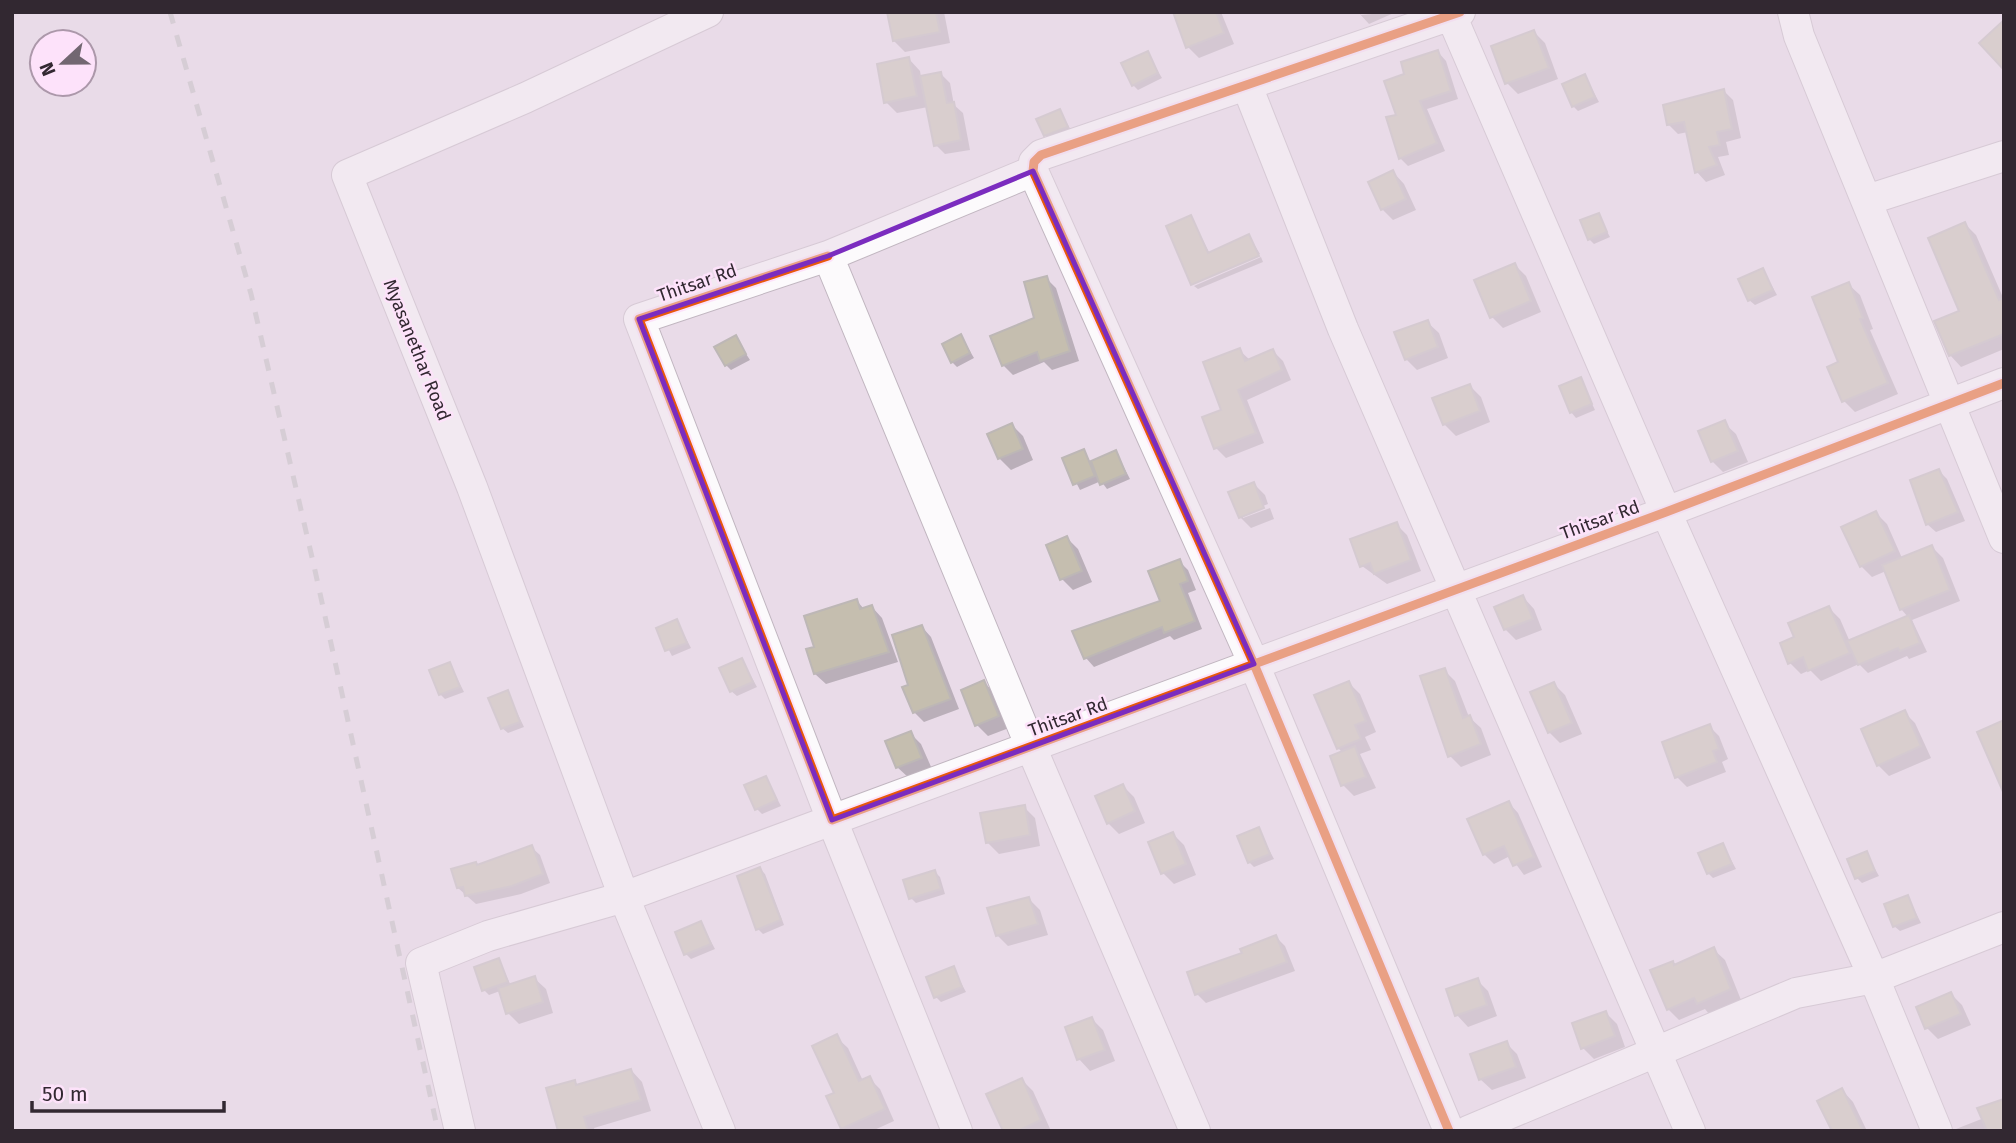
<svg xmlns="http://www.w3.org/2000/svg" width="2016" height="1143" viewBox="0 0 2016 1143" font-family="'Fira Sans',sans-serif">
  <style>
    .shadow { fill: #0003 }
    .building { fill: #c5beaf; stroke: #bdb7b6; stroke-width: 2 }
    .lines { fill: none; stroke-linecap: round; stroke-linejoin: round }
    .street-casing { stroke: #c1b6c0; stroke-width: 32 }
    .street { stroke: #fcfafc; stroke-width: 30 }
    .rail { stroke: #bebcbe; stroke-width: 5; stroke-dasharray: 12 12; stroke-linecap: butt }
    .cycleway-casing { stroke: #fde2fa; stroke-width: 13 }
    .cycleway { stroke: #e8590c; stroke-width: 9 }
    .marked { fill: none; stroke: #7b2cbf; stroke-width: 5; stroke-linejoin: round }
    .labels { text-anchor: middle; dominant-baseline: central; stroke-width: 5; stroke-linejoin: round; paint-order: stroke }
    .street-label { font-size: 18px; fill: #322831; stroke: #fde2fa }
  </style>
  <rect width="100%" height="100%" fill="#e9dbe8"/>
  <path class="shadow" d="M889 12H944L950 43 905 52 894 41Z
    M1187 12H1221L1234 44 1199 58 1188 47Z
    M1360 12V15L1396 12 1369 24 1358 12Z
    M1534 32 1545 43 1558 79 1518 94 1507 83Z
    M1438 52 1446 61 1458 99 1427 109 1445 151 1408 166 1400 158 1398 116 1407 75Z
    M1147 53 1162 78 1138 90 1133 85Z
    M909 59 920 71 921 77 941 74 950 83 954 105 963 113 970 150 945 154 936 145 928 107 897 113 886 102Z
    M1585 76 1599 102 1578 111 1573 106Z
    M1724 91 1733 100 1741 138 1726 142 1729 155 1718 157 1725 175 1706 182 1697 172 1688 132 1678 134 1668 124Z
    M1060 111 1072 132 1050 140 1045 135Z
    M1393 172 1404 184 1416 210 1393 220 1382 209Z
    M1598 215 1610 237 1594 244 1589 239Z
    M1191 217 1210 254 1249 236 1260 254 1193 283Z
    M1965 224 1976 235 2004 300V349L1961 367 1950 355 1961 312Z
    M1261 257 1263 262 1198 289 1194 286Z
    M1515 265 1526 276 1541 312 1503 328 1492 317Z
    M1763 270 1777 295 1755 305 1749 300Z
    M1046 278 1056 288 1079 361 1052 370 1044 362 1013 375 1003 365 1036 319Z
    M1848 284 1860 295 1873 329 1870 330 1898 394 1855 412 1844 401 1841 363Z
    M1427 322 1439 333 1448 358 1417 370 1406 359Z
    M961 336 974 358 957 367 952 362Z
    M735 337 750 360 731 370 726 365Z
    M1239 350 1250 360 1273 351 1283 361 1291 380 1247 400 1264 443 1226 458 1216 448Z
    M1580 379 1595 410 1576 418 1571 412Z
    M1470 386 1481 397 1490 422 1456 436 1444 424Z
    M1724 423 1736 434 1748 462 1723 472 1712 461Z
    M1012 425 1023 436 1033 460 1011 470 999 458 989 435Z
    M1083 451 1091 463 1116 452 1130 479 1107 489 1101 481 1080 490 1064 459Z
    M1939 471 1947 479 1965 521 1936 532 1927 524Z
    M1254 484 1265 495 1268 504 1243 514V518L1270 508 1274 519 1251 528 1240 517Z
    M1876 513 1887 524 1902 558 1932 547 1943 558 1960 601 1912 620 1927 652 1909 659 1907 656 1868 673 1859 664 1821 681 1810 670 1801 674 1790 663 1796 638 1829 608 1840 619 1850 642 1908 617 1901 609 1886 571 1872 577 1861 566Z
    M1396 524 1407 535 1421 571 1387 584 1362 566Z
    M1067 538 1078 549 1092 582 1073 590 1062 579Z
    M1179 561 1188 570 1196 590 1188 593 1202 629 1174 640 1170 636 1094 667 1086 658 1162 602Z
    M1523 597 1534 609 1542 630 1516 640 1505 629Z
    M857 601 864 609 872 607 882 618 898 662 826 684 815 674 817 648Z
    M677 621 691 648 672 656 658 629Z
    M922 627 931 637 959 709 924 722 914 712 910 686Z
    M742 660 757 687 737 696 731 691Z
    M450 664 464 692 445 699 440 694Z
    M1444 670 1455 681 1469 717 1481 728 1491 755 1461 767 1450 756Z
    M984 682 995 694 1009 728 988 736 977 725Z
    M1349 683 1360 694 1376 732 1365 737 1371 750 1360 754 1376 788 1354 796 1343 785 1332 757 1343 753 1338 748Z
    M1554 684 1565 695 1582 734 1560 743 1549 732Z
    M507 692 524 727 508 733 502 728Z
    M1904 712 1915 723 1931 758 1889 776 1878 765Z
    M1709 726 1719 736 1728 759 1722 762 1726 772 1687 787 1677 777Z
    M910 733 921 744 932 769 909 778 897 767Z
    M766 778 781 806 762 814 757 809Z
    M1123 786 1134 797 1145 823 1119 834 1108 823Z
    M1509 803 1518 813 1542 867 1524 875 1510 856 1494 864 1484 854Z
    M1024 807 1035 818 1040 846 999 854 988 843Z
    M1258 829 1274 859 1254 867 1249 862Z
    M1173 834 1184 845 1196 875 1174 884 1163 873Z
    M1723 845 1736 869 1713 878 1708 873Z
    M531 847 540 855 550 883 521 894 476 904 458 888 478 867Z
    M1866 853 1879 876 1862 883 1857 878Z
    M760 869 765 874 784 925 763 934 758 929Z
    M935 872 940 877 945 894 916 903 911 898Z
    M1908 897 1921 923 1900 931 1894 926Z
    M1029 899 1040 910 1048 935 1008 946 997 935Z
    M701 923 715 949 691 959 686 954Z
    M1276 937 1285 946 1295 971 1206 1003 1197 994 1244 954Z
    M1713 949 1725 960 1741 1000 1709 1014 1705 1009 1679 1020 1668 1009 1672 963 1675 966Z
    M499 960 511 986 534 978 546 989 553 1013 519 1024 508 1013 500 991 489 995 484 990Z
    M953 968 966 992 941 1002 936 997Z
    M1477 980 1488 991 1497 1016 1468 1027 1457 1015 1448 990Z
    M1951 994 1962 1005 1971 1025 1938 1039 1927 1028Z
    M1606 1013 1617 1024 1625 1047 1594 1059 1583 1048Z
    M1092 1019 1103 1030 1115 1061 1090 1071 1079 1059 1067 1028Z
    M836 1037 848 1048 863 1081 869 1078 880 1089 894 1121 872 1131H845L843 1128 836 1093Z
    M1506 1043 1517 1054 1526 1078 1492 1090 1480 1079Z
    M631 1070 642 1082 651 1111 594 1128 595 1131H559L574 1082 578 1086Z
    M1022 1080 1033 1091 1051 1131H1005Z
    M1842 1090 1853 1102 1867 1131H1834Z
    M1984 1118 2004 1131H1957L1956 1129Z"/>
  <path class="building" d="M887 12H936L940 32 893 41Z
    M1173 12H1216L1224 33 1186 48Z
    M2004 20V70L1979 43Z
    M1534 30 1549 68 1505 84 1491 46Z
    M1438 50 1451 91 1420 101 1437 143 1399 159 1386 117 1396 115 1384 81 1404 74 1401 62Z
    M1148 51 1158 73 1132 86 1121 63Z
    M909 57 917 96 884 103 877 64Z
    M941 72 947 103 954 102 961 140 934 146 920 76Z
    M1585 74 1595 97 1572 107 1562 84Z
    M1724 89 1732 129 1717 132 1720 145 1709 147 1717 165 1695 173 1684 122 1667 125 1663 105Z
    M1060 109 1068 127 1044 136 1036 119Z
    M1393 170 1406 199 1381 210 1368 182Z
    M1599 213 1607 232 1588 240 1580 220Z
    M1191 215 1208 253 1249 234 1259 256 1191 285 1166 226Z
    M1965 222 1999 300 2004 298V334L1949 356 1934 321 1959 311 1928 238Z
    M1515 263 1531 301 1490 318 1474 280Z
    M1763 268 1773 290 1748 301 1738 279Z
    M1047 276 1070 351 1040 361 1037 352 1002 366 990 336 1034 318 1024 282Z
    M1849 282 1863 318 1860 319 1888 383 1842 402 1827 367 1838 362 1812 297Z
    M1428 320 1438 347 1405 360 1394 332Z
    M961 334 970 353 951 363 942 344Z
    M736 335 746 354 725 366 714 347Z
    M1240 348 1245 361 1273 349 1282 370 1238 390 1256 433 1214 449 1202 417 1221 410 1203 362Z
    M1581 377 1592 404 1570 413 1559 386Z
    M1470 384 1480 411 1443 425 1432 398Z
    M1725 420 1738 451 1711 462 1698 431Z
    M1012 423 1023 449 998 459 987 434Z
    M1084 449 1095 476 1073 485 1062 458Z
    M1116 450 1126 474 1100 485 1091 461Z
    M1939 469 1958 512 1926 525 1910 480Z
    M1254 482 1264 508 1239 518 1228 492Z
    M1876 511 1895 551 1860 567 1841 527Z
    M1397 522 1411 560 1374 574 1370 563 1360 567 1350 539Z
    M1067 536 1082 571 1060 580 1046 545Z
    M1932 545 1950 590 1900 610 1882 565Z
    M1180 559 1188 581 1180 584 1195 621 1164 633 1162 627 1084 659 1072 631 1160 601 1148 571Z
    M1523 595 1533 619 1504 630 1494 607Z
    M857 599 860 609 872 605 889 652 814 674 806 649 814 647 804 616Z
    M1829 606 1850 653 1808 671 1803 657 1788 664 1780 643 1794 637 1788 623Z
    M1909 615 1920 643 1900 651 1898 648 1858 665 1847 641Z
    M677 619 687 643 665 651 656 628Z
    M922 625 951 699 913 713 902 687 908 685 892 635Z
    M742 658 753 682 730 692 719 668Z
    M450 662 460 687 439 695 429 670Z
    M1445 668 1463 718 1470 715 1481 744 1448 757 1420 676Z
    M984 680 999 716 975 726 961 690Z
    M1349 681 1366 721 1355 725 1361 739 1337 749 1314 695Z
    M1554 682 1572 723 1548 733 1530 692Z
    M508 690 520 722 501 729 488 698Z
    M1905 710 1921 746 1877 766 1861 729Z
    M2004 720V794L1977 732Z
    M1710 724 1719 749 1713 751 1717 762 1675 778 1662 742Z
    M911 731 922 758 896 768 885 741Z
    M1355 746 1366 777 1341 786 1330 756Z
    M766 776 777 800 755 810 744 785Z
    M1123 784 1135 811 1107 824 1095 796Z
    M1509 801 1534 857 1513 866 1504 846 1483 855 1467 819Z
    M1025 805 1030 835 986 843 980 813Z
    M1259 827 1270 854 1248 863 1237 836Z
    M1173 832 1186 864 1161 874 1148 842Z
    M1723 843 1732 864 1707 874 1698 853Z
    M532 845 543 874 512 886 465 896 463 887 457 888 451 869 476 862 477 865Z
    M1867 851 1875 871 1855 879 1847 859Z
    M760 867 781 920 756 930 737 876Z
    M935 870 941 889 909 899 903 880Z
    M1908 895 1917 918 1893 927 1884 904Z
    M1029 897 1038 924 996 936 987 908Z
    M701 921 711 944 684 955 675 932Z
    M1276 935 1287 962 1195 995 1187 972 1242 953 1240 949Z
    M1714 947 1731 989 1697 1004 1694 998 1667 1010 1650 970 1673 961 1674 965Z
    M499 958 508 982 482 991 474 967Z
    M954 966 962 987 934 998 926 977Z
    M535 976 543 1002 506 1014 498 988Z
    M1478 978 1487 1005 1455 1016 1446 989Z
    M1951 992 1961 1014 1925 1029 1916 1007Z
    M1606 1011 1615 1036 1581 1049 1572 1023Z
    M1092 1017 1105 1050 1077 1060 1065 1027Z
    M837 1034 859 1081 870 1076 885 1109 841 1129 826 1096 834 1093 812 1046Z
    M1507 1041 1516 1067 1479 1080 1470 1054Z
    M631 1069 641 1100 584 1117 588 1131H558L546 1088 575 1080 576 1085Z
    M1022 1078 1041 1120 1018 1131H1003L986 1094Z
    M1842 1088 1863 1131H1832L1817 1101Z
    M2004 1099V1131H1987L1977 1108Z"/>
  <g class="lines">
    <g class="street-casing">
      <path id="street" d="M708 12 525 98 347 175 472 487 624 897 720 1131
        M1793 12 1799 36 2004 538
        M1451 15 1666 512 1874 978 1937 1131
        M1247 86 1343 329 1690 1131
        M1033 171 828 256 1031 747 1195 1131
        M1867 200 2004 156
        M828 256 639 319 832 820 1666 512 2004 383
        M460 1131 421 963 488 936 624 897 832 820 957 1131
        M1449 1131 1254 664 1033 171 1034 162 1041 155 1460 12
        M1468 1131 1796 993 1874 978 2004 927"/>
    </g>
    <use href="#street" class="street"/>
    <path class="rail" d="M170 12 251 294 314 566 438 1131"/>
    <g class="cycleway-casing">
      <path id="cycleway" d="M828 256 639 319 832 820 1666 512 2004 383
        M1449 1131 1254 664 1033 171 1034 162 1041 155 1460 12"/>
    </g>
    <use href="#cycleway" class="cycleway"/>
  </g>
  <path d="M0 0H2016V1143H0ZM1033 171 1254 664 832 820 639 319 828 256Z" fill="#e9dbe8" fill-opacity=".55" fill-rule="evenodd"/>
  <path class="marked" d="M1033 171 1254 664 832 820 639 319 828 256Z"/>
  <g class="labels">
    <g class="street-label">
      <text transform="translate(697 283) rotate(-19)">Thitsar Rd</text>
      <text transform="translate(417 350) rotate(68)">Myasanethar Road</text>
      <text transform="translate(1600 520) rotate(-20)">Thitsar Rd</text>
      <text transform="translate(1068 717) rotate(-20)">Thitsar Rd</text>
    </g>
  </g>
  <rect width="2016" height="1143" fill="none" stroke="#322831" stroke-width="28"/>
  <g transform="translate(63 63) rotate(248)"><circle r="33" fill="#fde2fa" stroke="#ac98aa" stroke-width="2"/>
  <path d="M0-5L12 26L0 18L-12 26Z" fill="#726771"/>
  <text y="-10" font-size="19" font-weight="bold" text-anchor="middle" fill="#322831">N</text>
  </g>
  <path d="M32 1101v10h192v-10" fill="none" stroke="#322831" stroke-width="3.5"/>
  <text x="42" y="1101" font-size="21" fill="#322831" stroke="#fde2fa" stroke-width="5" paint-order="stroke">50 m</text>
</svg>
